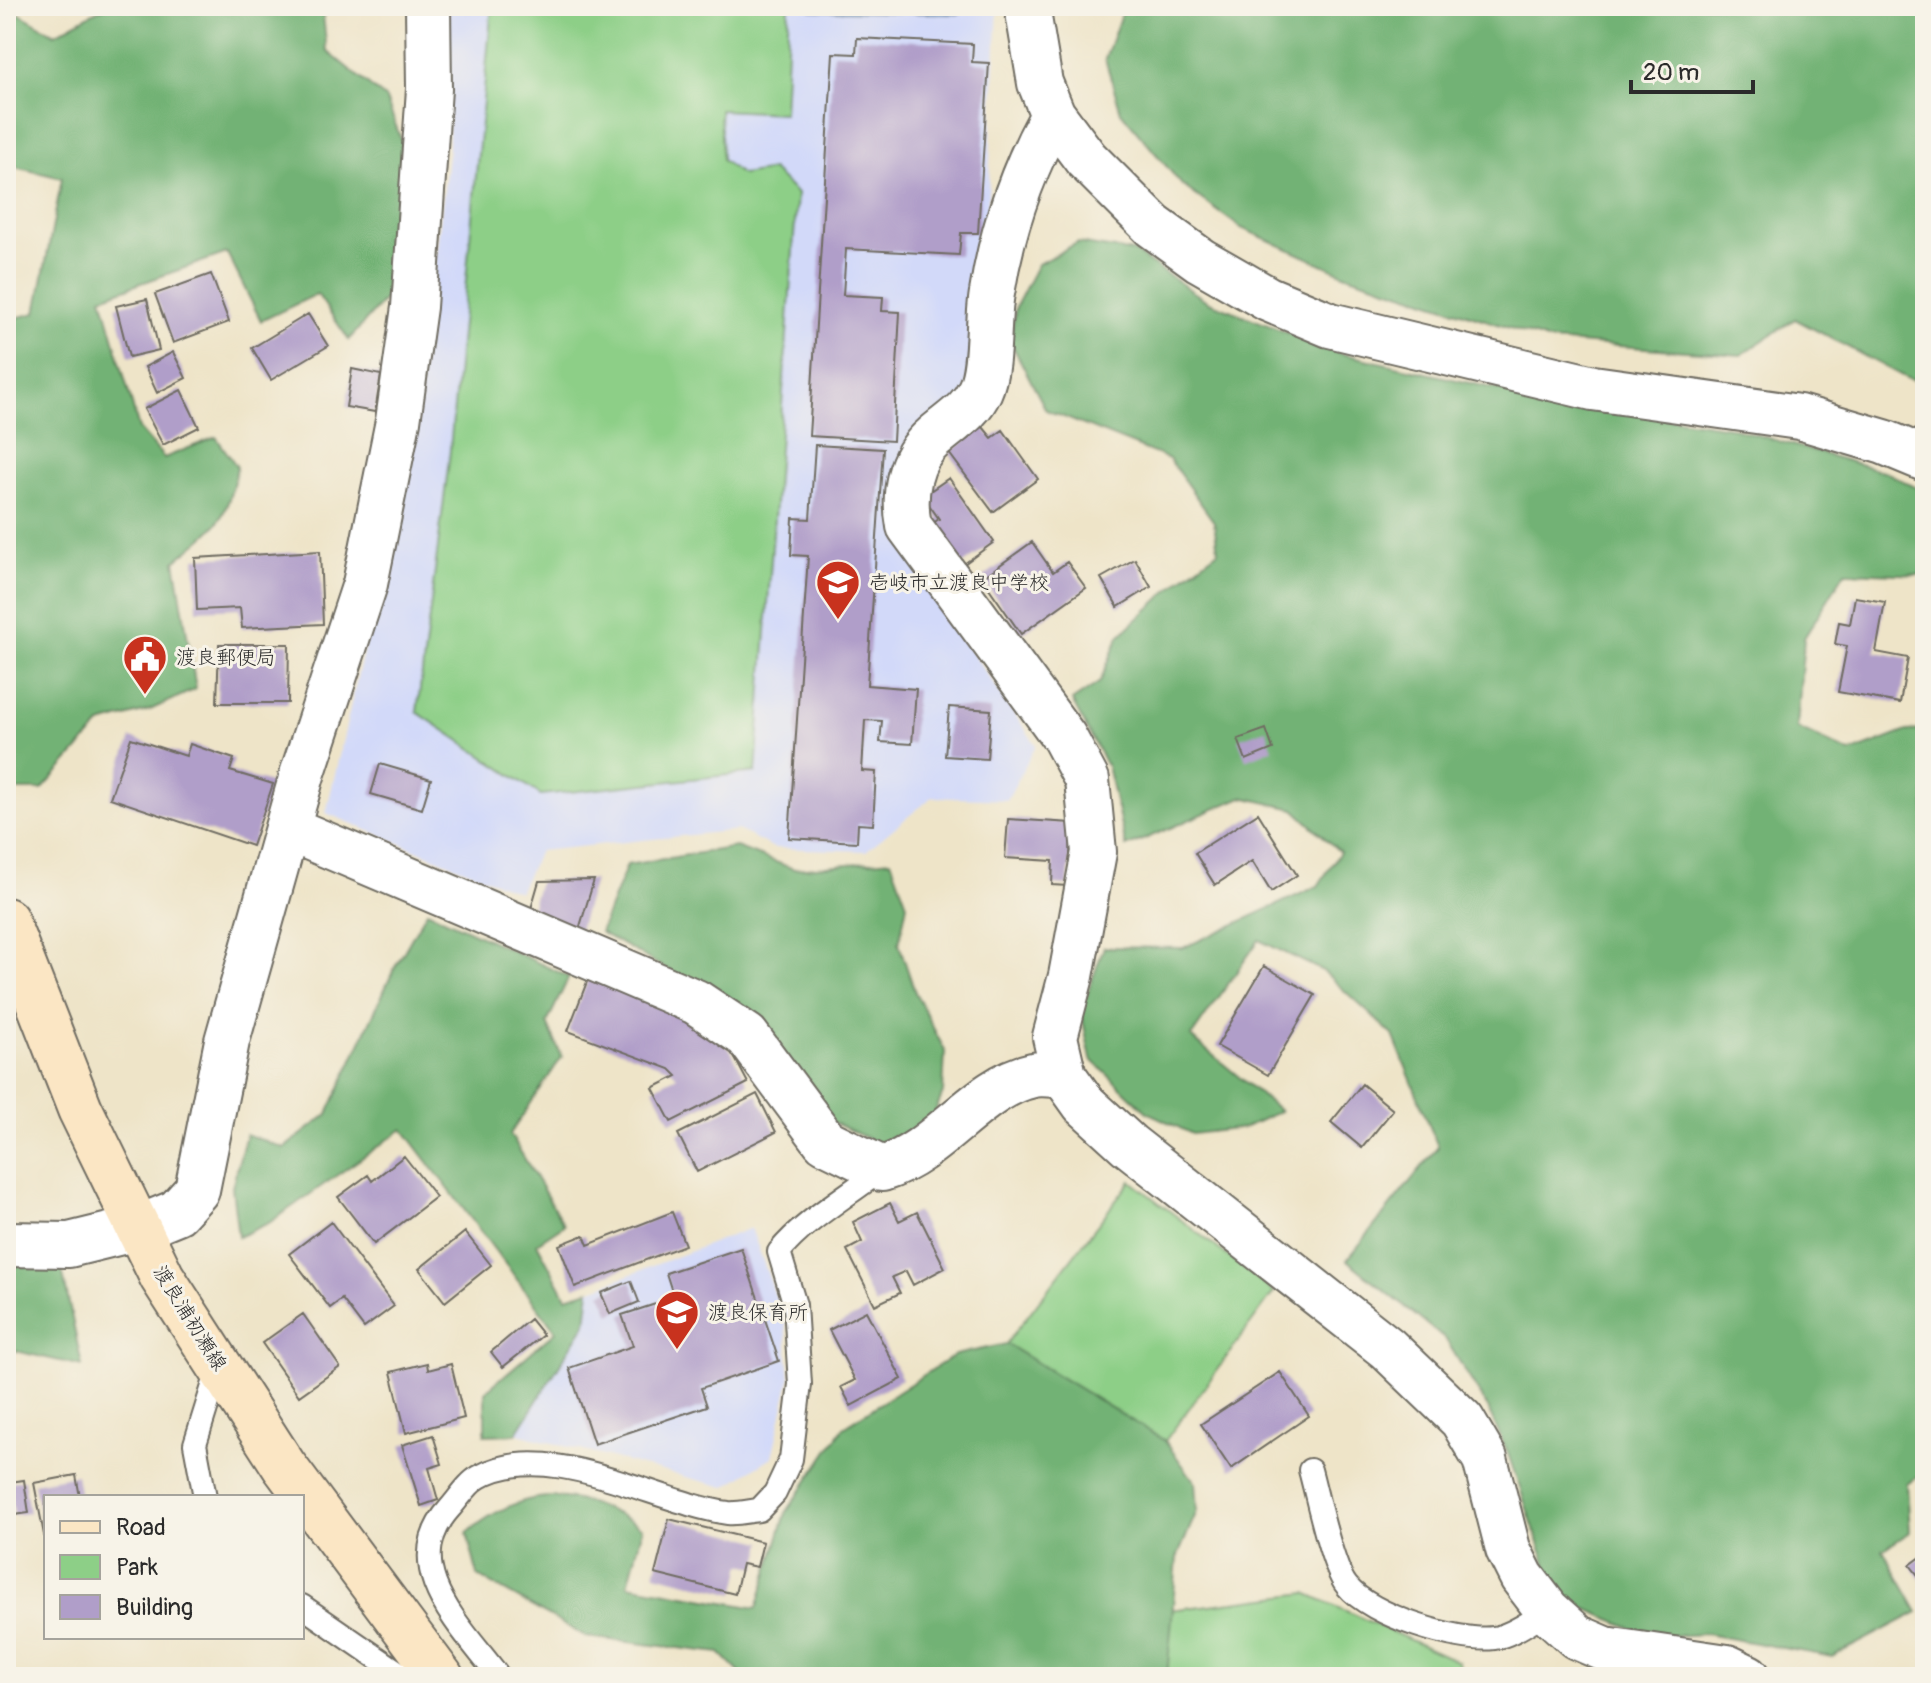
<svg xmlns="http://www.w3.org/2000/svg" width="1931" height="1683" viewBox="0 0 1931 1683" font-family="Pangolin,'Klee One',sans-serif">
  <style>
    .built { fill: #d2d9f9 }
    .green { fill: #8dcf87; stroke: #5c7d59; stroke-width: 2 }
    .forest { fill: #72b274; stroke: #4e6e50; stroke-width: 2 }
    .water { fill: #74b4e8; stroke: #50708a; stroke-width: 2 }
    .building { fill: #b09ec9 }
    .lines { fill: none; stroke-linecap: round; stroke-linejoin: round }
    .lane-casing { stroke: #6f6c62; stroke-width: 26 }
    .street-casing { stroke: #6f6c62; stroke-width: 48 }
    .secondary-casing { stroke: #6f6c62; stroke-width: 48 }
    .lane { stroke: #fff; stroke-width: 22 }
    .street { stroke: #fff; stroke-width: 44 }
    .secondary { stroke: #fbe6c4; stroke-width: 44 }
    .labels { text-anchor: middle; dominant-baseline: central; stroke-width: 6; stroke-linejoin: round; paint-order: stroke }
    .poi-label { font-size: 20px; fill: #2b2b2b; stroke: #f7f3e8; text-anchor: start }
    .street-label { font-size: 20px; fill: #2b2b2b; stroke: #f7f3e8 }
  </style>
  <rect width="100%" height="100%" fill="#f7f3e8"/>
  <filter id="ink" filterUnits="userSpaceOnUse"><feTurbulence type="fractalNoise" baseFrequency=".0125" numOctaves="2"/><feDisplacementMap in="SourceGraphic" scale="16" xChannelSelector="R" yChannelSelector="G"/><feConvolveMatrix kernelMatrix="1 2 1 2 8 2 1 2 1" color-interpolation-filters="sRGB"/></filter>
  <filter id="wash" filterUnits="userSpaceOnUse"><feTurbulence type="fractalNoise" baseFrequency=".006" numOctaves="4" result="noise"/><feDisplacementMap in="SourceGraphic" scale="32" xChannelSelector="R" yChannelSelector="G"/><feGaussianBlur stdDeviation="1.8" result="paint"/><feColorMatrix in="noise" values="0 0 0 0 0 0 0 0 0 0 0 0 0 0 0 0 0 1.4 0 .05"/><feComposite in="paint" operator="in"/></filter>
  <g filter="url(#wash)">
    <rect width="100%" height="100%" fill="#eee4c8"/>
    <path class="built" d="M448 6H998L986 237 966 393 911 436 922 580 1036 745 1007 800 932 797 866 851 774 848 738 830 539 851 519 892 326 813 415 427 449 148Z
      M751 1228 785 1322 790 1379 772 1457 725 1487 510 1432 586 1323 590 1290Z"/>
    <path class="green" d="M492 6H789L784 113 720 110 722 160 742 175 772 170 797 194 756 772 541 795 417 712 449 460Z
      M1131 1181 1274 1292 1165 1441 1006 1344Z
      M1306 1593 1459 1662 1462 1677H1167L1170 1610Z"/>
    <path class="forest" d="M6 6 55 34 106 6H322L327 51 386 99 402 142 390 293 349 340 317 294 261 321 227 253 102 297 139 429 164 458 216 437 237 467C225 524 219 525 175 561L196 689 150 710 101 724 42 790H15L6 759V320L36 313 62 178 6 165Z
      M1124 6H1925V383L1906 378 1795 319 1741 355 1550 341 1344 274 1241 228 1182 185 1121 112 1105 59Z
      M1077 243 1134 252 1207 301 1339 353 1527 396 1730 427 1886 472 1925 492V575L1845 572 1804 638 1797 728 1850 753 1907 731 1925 730V1472L1907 1484 1910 1532 1883 1550 1918 1612 1832 1657 1706 1634 1652 1637 1568 1601 1547 1566 1507 1451 1485 1403 1446 1340 1347 1260 1438 1147 1393 1035 1323 971 1259 940 1191 1037 1280 1111 1244 1128 1192 1134 1147 1112 1091 1059 1081 1011 1104 947 1183 948 1318 886 1340 852 1294 809 1242 797 1126 847 1107 766 1072 701 1100 682 1119 636 1180 580 1218 551 1214 522 1169 459 1046 410 1010 341 1016 306 1038 264Z
      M736 847 794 869 891 860 907 904 899 944 915 992 945 1051 943 1093 928 1129 894 1151 826 1119 718 998 600 932 627 865Z
      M427 911 569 977 547 1023 562 1057 510 1134 564 1225 537 1243 566 1297 590 1290 586 1323 516 1434 485 1435V1392L556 1331 403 1129 269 1223 238 1237 232 1187 246 1134 284 1148 328 1114 394 969Z
      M61 1265 82 1366 6 1349V1266Z
      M1006 1344 1165 1441 1195 1482 1197 1511 1177 1558 1167 1677H744L720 1653 586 1637 478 1576 467 1533C526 1483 579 1489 643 1528L628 1585 757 1608 786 1513 844 1427 955 1355Z"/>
    <path class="water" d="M811 6H961L960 14 811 10Z"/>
    <g id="blocks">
      <path class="building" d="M857 38 973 44 972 62 989 63 978 233H961L959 255 846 249 843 295 883 297 882 311 900 312 893 441 809 436 833 53 856 54Z
        M211 274 229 322 173 343 155 294Z
        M147 299 159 350 129 357 116 306Z
        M308 314 328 346 271 380 252 348Z
        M173 352 186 378 157 393 145 367Z
        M352 369 381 375 375 412 346 407Z
        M181 390 199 427 163 445 144 409Z
        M983 427 992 438 1003 430 1038 479 993 512 949 453Z
        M815 445 883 449 867 685 916 689 912 744 880 742 882 721 865 720 862 771 876 772 873 825 858 824 857 842 789 838 808 556 791 555 793 518 810 519Z
        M949 478 994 542 957 569 927 527 939 519 923 496Z
        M1032 542 1053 572 1067 562 1086 588 1021 634 982 578Z
        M320 551 323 624 242 628 240 608 197 610 195 558Z
        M1135 559 1151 587 1118 607 1101 578Z
        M1855 597 1885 602 1876 652 1908 658 1900 703 1838 692 1847 646 1835 644 1839 622 1850 624Z
        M219 644H289L288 703H217Z
        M949 707 991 710 987 759 945 756Z
        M1266 729 1273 749 1246 760 1238 739Z
        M131 738 186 756 190 744 234 759 230 771 273 784 252 846 110 798Z
        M380 764 431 779 422 809 371 794Z
        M1258 813 1297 875 1271 892 1252 861 1215 885 1195 853Z
        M1008 819 1072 823 1068 886 1052 885 1053 861 1005 858Z
        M594 880 578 933 528 919 539 881Z
        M1264 966 1315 995 1268 1075 1217 1046Z
        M590 974 692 1012 730 1049 748 1083 671 1122 653 1088 677 1076 670 1069 568 1031Z
        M1362 1084 1393 1110 1362 1148 1331 1122Z
        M757 1094 776 1132 697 1172 678 1134Z
        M404 1156 436 1197 374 1244 338 1197 368 1175 372 1181Z
        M890 1203 899 1221 917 1212 945 1268 913 1285 906 1271 892 1277 900 1293 875 1305 847 1250 862 1242 853 1222Z
        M672 1212 685 1245 575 1287 559 1245 584 1235 588 1245Z
        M331 1222 394 1306 364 1328 342 1299 330 1308 289 1254Z
        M465 1232 491 1265 445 1302 419 1269Z
        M741 1248 779 1361 701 1388 707 1406 594 1444 569 1368 633 1346 622 1315 674 1298 666 1273Z
        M631 1281 639 1302 610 1314 601 1293Z
        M866 1311 902 1379 851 1406 841 1387 855 1380 829 1330Z
        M303 1314 340 1367 299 1396 262 1343Z
        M530 1319 543 1335 503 1367 491 1352Z
        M427 1363 428 1370 451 1364 464 1418 406 1433 391 1372Z
        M1280 1372 1309 1416 1231 1469 1201 1424Z
        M433 1435 442 1464 429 1468 438 1500 421 1506 402 1445Z
        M76 1475 80 1497H46L45 1540 34 1483Z
        M24 1480 29 1513 14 1515 10 1482Z
        M669 1519 763 1542 757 1567 742 1564 735 1594 655 1574Z
        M1925 1554V1584L1910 1565Z"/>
    </g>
  </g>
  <g filter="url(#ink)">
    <use href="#blocks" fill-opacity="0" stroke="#6f6c62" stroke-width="2"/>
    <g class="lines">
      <g class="lane-casing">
        <path id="lane" d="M1310 1470C1317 1495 1332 1569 1347 1586 1370 1615 1458 1643 1494 1638 1511 1636 1532 1620 1548 1611
          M205 1497 195 1444 219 1367
          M302 1606 405 1677
          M499 1677C463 1628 396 1568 450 1508 459 1498 468 1483 479 1477 549 1437 655 1503 728 1513 738 1514 749 1511 759 1510L775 1493 791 1459 800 1384 795 1305 779 1252C805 1220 849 1195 882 1169"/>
      </g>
      <g class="street-casing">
        <path id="street" d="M1027 6 1040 83 1053 115 1086 159 1153 226 1200 260 1268 299 1330 325 1593 388 1799 417 1884 442 1925 459
          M1053 115C1022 171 1002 229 992 293 987 320 991 366 980 390 970 412 952 421 934 437 908 459 903 495 909 526L1064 737 1087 780 1094 852 1071 976 1055 1037 1064 1076 1084 1104 1129 1145 1387 1348 1462 1420 1485 1459 1508 1549 1522 1577 1548 1611 1577 1637 1605 1649 1727 1667 1748 1677
          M287 828 696 1002 747 1036 825 1141 882 1169C940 1151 977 1087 1033 1075 1042 1073 1054 1075 1064 1076
          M6 1244 69 1245 138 1228 177 1212 197 1190 227 1041 302 775 365 584 398 421 414 307 429 89 428 6"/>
      </g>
      <g class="secondary-casing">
        <path id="secondary" d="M6 920 80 1109 162 1277 284 1466 441 1677"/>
      </g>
      <use href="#lane" class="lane"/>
      <use href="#street" class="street"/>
      <use href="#secondary" class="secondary"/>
    </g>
  </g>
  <defs>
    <g id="school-pin" transform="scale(2.3)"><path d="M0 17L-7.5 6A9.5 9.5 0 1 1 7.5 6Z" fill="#c8321e" stroke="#f7f3e8"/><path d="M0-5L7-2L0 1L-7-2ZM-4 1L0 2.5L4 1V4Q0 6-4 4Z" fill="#fff"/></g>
    <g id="civic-pin" transform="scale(2.3)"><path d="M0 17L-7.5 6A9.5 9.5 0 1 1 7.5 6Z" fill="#c8321e" stroke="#f7f3e8"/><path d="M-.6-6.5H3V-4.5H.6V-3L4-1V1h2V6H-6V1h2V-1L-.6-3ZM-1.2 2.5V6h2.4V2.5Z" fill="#fff"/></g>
  </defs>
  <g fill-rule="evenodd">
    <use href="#school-pin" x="838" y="582"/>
    <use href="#civic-pin" x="145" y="657"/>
    <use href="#school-pin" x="677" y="1312"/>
  </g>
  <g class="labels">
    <g class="poi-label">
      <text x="869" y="582">壱岐市立渡良中学校</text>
      <text x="176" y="657">渡良郵便局</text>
      <text x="708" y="1312">渡良保育所</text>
    </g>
    <g class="street-label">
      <text transform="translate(190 1318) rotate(58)">渡良浦初瀬線</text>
    </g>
  </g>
  <rect width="1931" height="1683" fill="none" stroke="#f7f3e8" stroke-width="32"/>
  <rect x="44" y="1495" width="260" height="144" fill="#f7f3e8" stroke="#a5a39c" stroke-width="2"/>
  <rect x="60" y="1521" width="40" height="12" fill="#fbe6c4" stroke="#a5a39c" stroke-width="2"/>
  <text x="116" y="1535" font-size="24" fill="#2b2b2b">Road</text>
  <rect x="60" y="1555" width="40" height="24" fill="#8dcf87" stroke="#a5a39c" stroke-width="2"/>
  <text x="116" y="1575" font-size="24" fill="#2b2b2b">Park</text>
  <rect x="60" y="1595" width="40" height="24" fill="#b09ec9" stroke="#a5a39c" stroke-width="2"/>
  <text x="116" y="1615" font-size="24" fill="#2b2b2b">Building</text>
  <path d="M1631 80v12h122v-12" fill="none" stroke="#2b2b2b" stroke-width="4"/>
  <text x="1643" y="80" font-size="24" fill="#2b2b2b" stroke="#f7f3e8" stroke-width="6" paint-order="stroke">20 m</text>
</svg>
